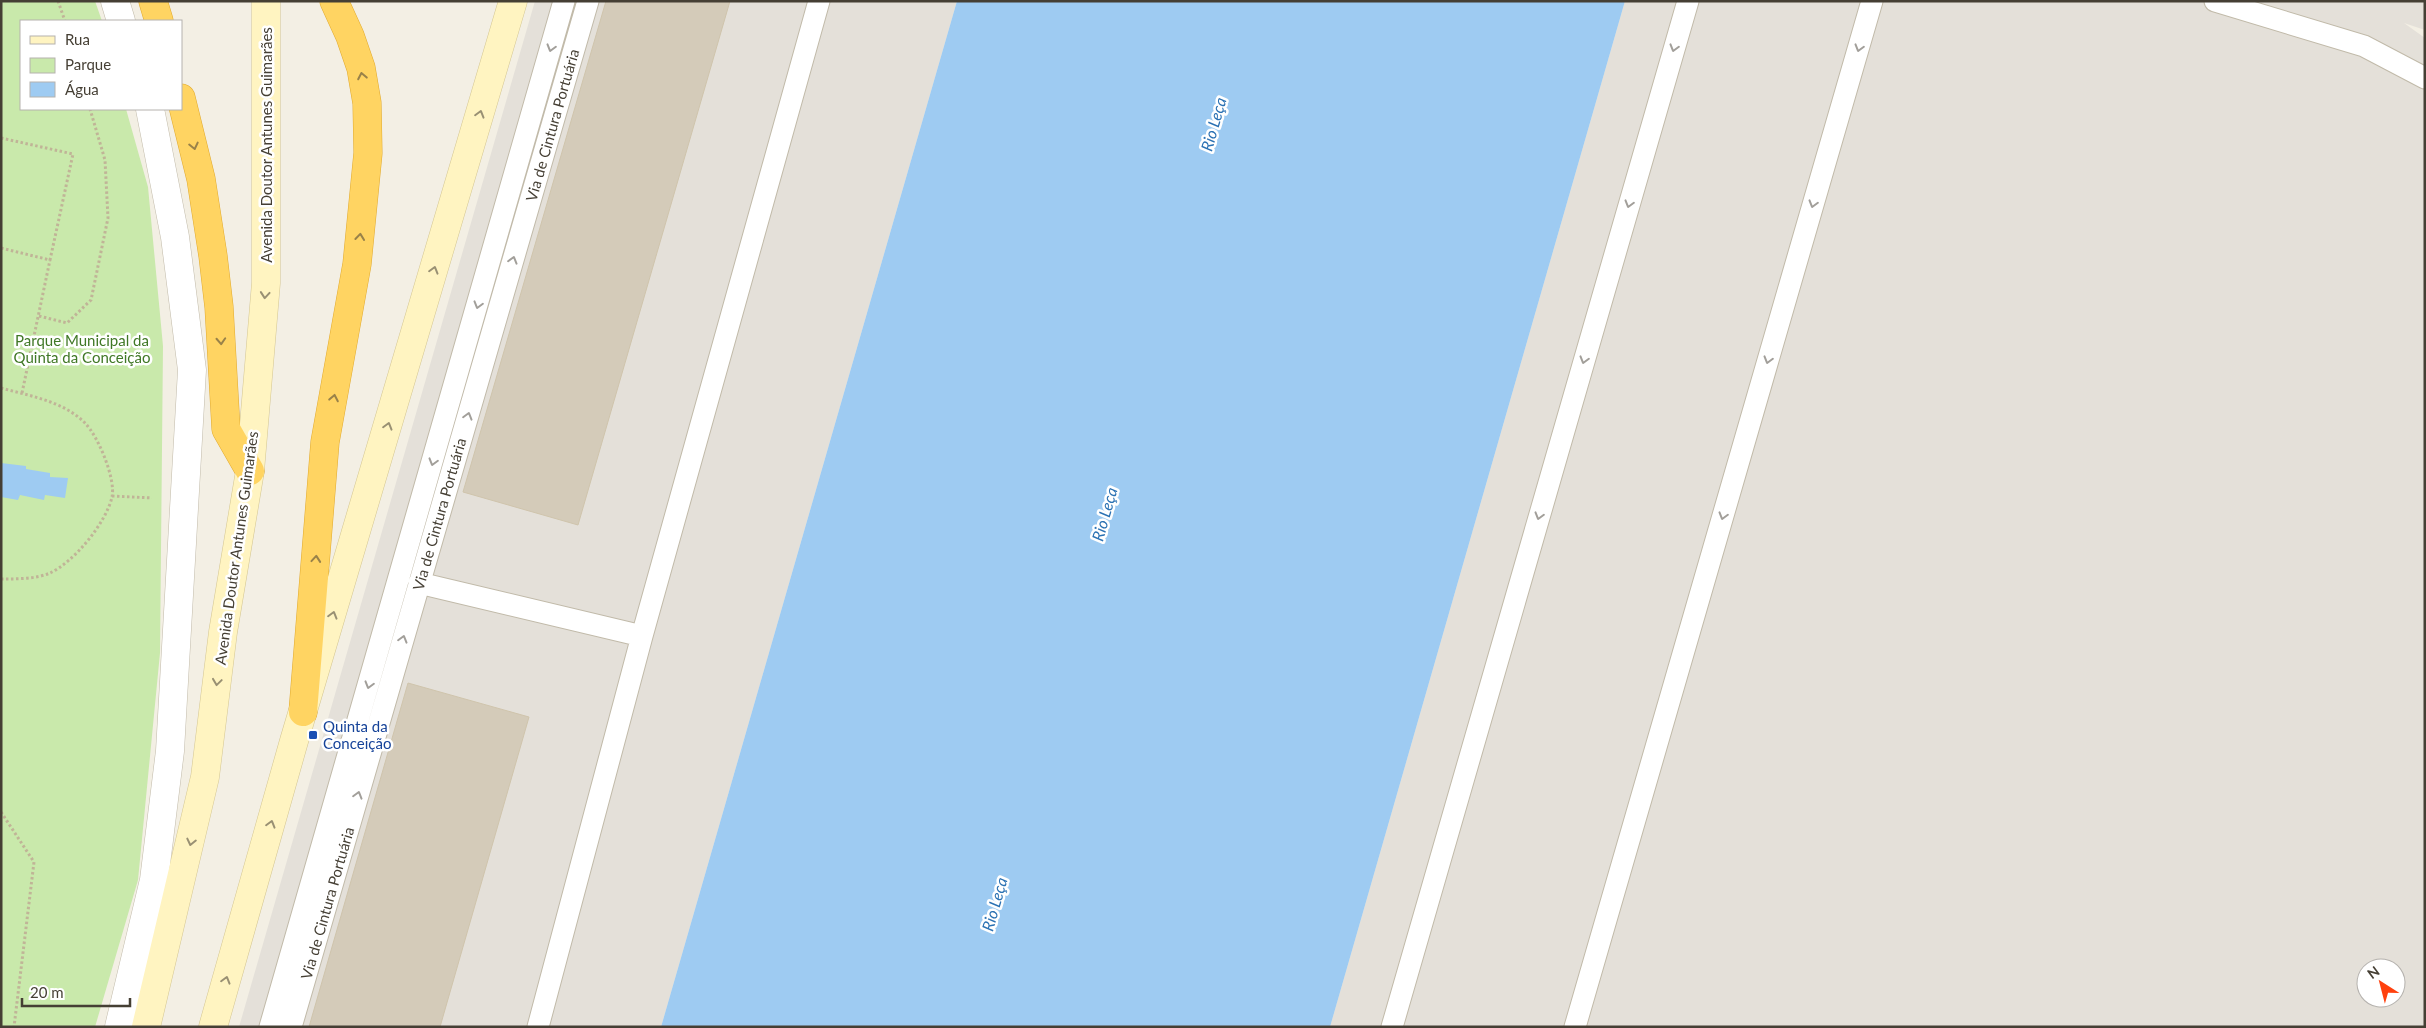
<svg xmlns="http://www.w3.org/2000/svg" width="2426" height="1028" viewBox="0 0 2426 1028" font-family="Lato,sans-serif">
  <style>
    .industrial { fill: #e4e0d9; fill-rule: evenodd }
    .green { fill: #c9e9ab }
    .water { fill: #9ecbf2 }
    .building { fill: #d4cbb9; stroke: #cfc4ac }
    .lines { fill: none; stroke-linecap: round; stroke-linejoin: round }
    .service-casing { stroke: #c1baa9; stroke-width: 23 }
    .minor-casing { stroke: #c1baa9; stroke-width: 29 }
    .secondary-casing { stroke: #d4c692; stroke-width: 29 }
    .motorway-casing { stroke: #e1aa2f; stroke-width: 29 }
    .path { stroke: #c0b497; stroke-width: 3; stroke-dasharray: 2.5 2.5; stroke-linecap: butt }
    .service { stroke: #fff; stroke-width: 21 }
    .minor { stroke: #fff; stroke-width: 28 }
    .secondary { stroke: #fff4c1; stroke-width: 28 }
    .motorway { stroke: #ffd462; stroke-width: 28 }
    .oneway { stroke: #a29f9a }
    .oneway2 { stroke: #998249 }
    .oneway3 { stroke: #999073 }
    .transit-dot { fill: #1a4fb4; stroke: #fff; stroke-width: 2 }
    .labels { text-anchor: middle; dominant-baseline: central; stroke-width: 5; stroke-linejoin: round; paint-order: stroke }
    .street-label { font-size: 15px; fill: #453f34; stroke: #fff }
    .park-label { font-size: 15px; fill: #407826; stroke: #fff }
    .transit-label { font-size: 15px; fill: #164399; stroke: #fff; text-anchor: start }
    .water-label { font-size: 16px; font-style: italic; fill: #2a71b3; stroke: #fff }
  </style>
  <rect width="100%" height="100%" fill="#f3efe4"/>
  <path class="industrial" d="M535 1H957L661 1027H239Z
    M1625 1H2425V30L2404 23 2425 38V1027H1330ZM2366 968H2396V998H2366Z"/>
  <path class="green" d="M1 1H95L102 21H21V109H126L148 187 163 346 160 653 138 880 95 1027H1Z"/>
  <path class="water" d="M957 1H1625L1330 1027H661Z
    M1 463 26 466V469L50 473V477L68 478 65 498 45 495 44 500 20 495 18 500 1 497Z"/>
  <path class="building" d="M606 1H730L578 525 463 492Z
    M408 683 529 717 440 1027H309Z"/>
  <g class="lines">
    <g class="service-casing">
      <path id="service" d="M2215 1 2364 46 2425 78
        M419 583 642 636
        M270 1027 564 1
        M291 1027 588 1
        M538 1027 642 636 819 1
        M1392 1027 1688 1
        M1575 1027 1872 1"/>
    </g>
    <g class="minor-casing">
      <path id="minor" d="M115 1 121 21
        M119 1027 154 880 170 751 192 370 175 237 150 109"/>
    </g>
    <g class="secondary-casing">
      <path id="secondary" d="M146 1027 205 777 223 632 250 471 266 283V1
        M213 1027 294 741 513 1"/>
    </g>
    <g class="motorway-casing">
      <path id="motorway" d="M153 1 159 21
        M181 98 201 179 213 256 219 307 226 429 250 471
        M303 712 325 442 357 264 368 153 367 103 361 68 350 36 334 1"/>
    </g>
    <path class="path" d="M58 1 65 21
      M1 138 73 154 50 260 1 248
      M39 316 67 323 91 300 108 218 105 160 90 109
      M1 388C30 396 63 401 85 423 98 436 116 479 112 497 106 523 74 562 50 573 36 579 17 579 1 579
      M22 393 50 260
      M112 496 152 498
      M1 812 34 862 14 1027"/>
    <use href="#service" class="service"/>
    <use href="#minor" class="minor"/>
    <use href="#secondary" class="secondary"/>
    <use href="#motorway" class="motorway"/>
  </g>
  <defs><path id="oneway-chevron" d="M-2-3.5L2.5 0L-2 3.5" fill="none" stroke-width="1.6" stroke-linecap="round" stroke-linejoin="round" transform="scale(1.25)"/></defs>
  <g class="oneway">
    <use href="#oneway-chevron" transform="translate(551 48) rotate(106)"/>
    <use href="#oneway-chevron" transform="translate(1674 48) rotate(106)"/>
    <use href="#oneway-chevron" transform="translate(1859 48) rotate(106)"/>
    <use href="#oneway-chevron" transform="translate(1629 204) rotate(106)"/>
    <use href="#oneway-chevron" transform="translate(1813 204) rotate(106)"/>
    <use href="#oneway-chevron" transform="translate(513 260) rotate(-74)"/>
    <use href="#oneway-chevron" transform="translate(478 305) rotate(106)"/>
    <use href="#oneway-chevron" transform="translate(1584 360) rotate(106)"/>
    <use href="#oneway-chevron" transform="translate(1768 360) rotate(106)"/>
    <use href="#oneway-chevron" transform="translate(468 416) rotate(-74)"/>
    <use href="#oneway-chevron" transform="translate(433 462) rotate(106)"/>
    <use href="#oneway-chevron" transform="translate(1539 516) rotate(106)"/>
    <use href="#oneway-chevron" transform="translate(1723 516) rotate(106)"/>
    <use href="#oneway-chevron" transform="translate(403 639) rotate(-74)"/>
    <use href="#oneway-chevron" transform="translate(369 685) rotate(106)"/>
    <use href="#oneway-chevron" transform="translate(358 795) rotate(-74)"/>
  </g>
  <g class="oneway2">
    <use href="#oneway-chevron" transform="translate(362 76) rotate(-101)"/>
    <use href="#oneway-chevron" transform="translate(194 146) rotate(77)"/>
    <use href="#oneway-chevron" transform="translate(360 237) rotate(-84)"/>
    <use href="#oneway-chevron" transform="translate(221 341) rotate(87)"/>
    <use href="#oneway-chevron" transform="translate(334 398) rotate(-79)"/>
    <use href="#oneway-chevron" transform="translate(316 559) rotate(-85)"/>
  </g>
  <g class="oneway3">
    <use href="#oneway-chevron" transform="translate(480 114) rotate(-74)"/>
    <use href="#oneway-chevron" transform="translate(434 270) rotate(-74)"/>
    <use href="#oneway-chevron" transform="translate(265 295) rotate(95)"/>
    <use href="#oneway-chevron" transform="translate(388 426) rotate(-74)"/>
    <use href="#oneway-chevron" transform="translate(333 615) rotate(-74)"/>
    <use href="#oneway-chevron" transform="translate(217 682) rotate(98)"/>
    <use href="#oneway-chevron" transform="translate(271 824) rotate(-74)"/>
    <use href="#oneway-chevron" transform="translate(191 842) rotate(103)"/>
    <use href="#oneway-chevron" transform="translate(226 980) rotate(-74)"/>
  </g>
  <rect class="transit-dot" x="308" y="730" width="10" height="10" rx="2.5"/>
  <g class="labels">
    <g class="street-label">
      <text transform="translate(552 125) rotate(-74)">Via de Cintura Portuária</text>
      <text transform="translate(266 145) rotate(-90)">Avenida Doutor Antunes Guimarães</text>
      <text transform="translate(439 514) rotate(-74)">Via de Cintura Portuária</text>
      <text transform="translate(236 548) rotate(-82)">Avenida Doutor Antunes Guimarães</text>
      <text transform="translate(327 903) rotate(-74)">Via de Cintura Portuária</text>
    </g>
    <g class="park-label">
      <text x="82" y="340">Parque Municipal da<tspan x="82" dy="17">Quinta da Conceição</tspan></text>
    </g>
    <g class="transit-label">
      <text x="323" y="726">Quinta da<tspan x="323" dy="17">Conceição</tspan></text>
    </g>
    <g class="water-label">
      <text transform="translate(1213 124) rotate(-74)">Rio Leça</text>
      <text transform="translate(1104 514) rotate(-74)">Rio Leça</text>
      <text transform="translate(994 904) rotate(-74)">Rio Leça</text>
    </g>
  </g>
  <rect width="2426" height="1028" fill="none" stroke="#453f34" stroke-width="5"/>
  <rect x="20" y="20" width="162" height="90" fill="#ffffff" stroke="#b5b2ae"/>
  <rect x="30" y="36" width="25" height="8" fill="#fff4c1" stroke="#b5b2ae"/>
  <text x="65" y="45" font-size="15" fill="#453f34">Rua</text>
  <rect x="30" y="58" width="25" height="15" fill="#c9e9ab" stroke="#b5b2ae"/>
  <text x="65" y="70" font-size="15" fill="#453f34">Parque</text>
  <rect x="30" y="82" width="25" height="15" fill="#9ecbf2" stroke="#b5b2ae"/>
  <text x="65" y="95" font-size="15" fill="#453f34">Água</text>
  <g transform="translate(2381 983) rotate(324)"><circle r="24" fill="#ffffff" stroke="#b5b2ae"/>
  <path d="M0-4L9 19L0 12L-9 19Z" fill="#ff410e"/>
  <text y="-8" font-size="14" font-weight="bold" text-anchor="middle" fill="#453f34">N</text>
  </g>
  <path d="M22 998v8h108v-8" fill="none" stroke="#453f34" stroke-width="2.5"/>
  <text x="30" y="998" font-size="15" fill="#453f34" stroke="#ffffff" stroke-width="4" paint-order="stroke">20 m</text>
</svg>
